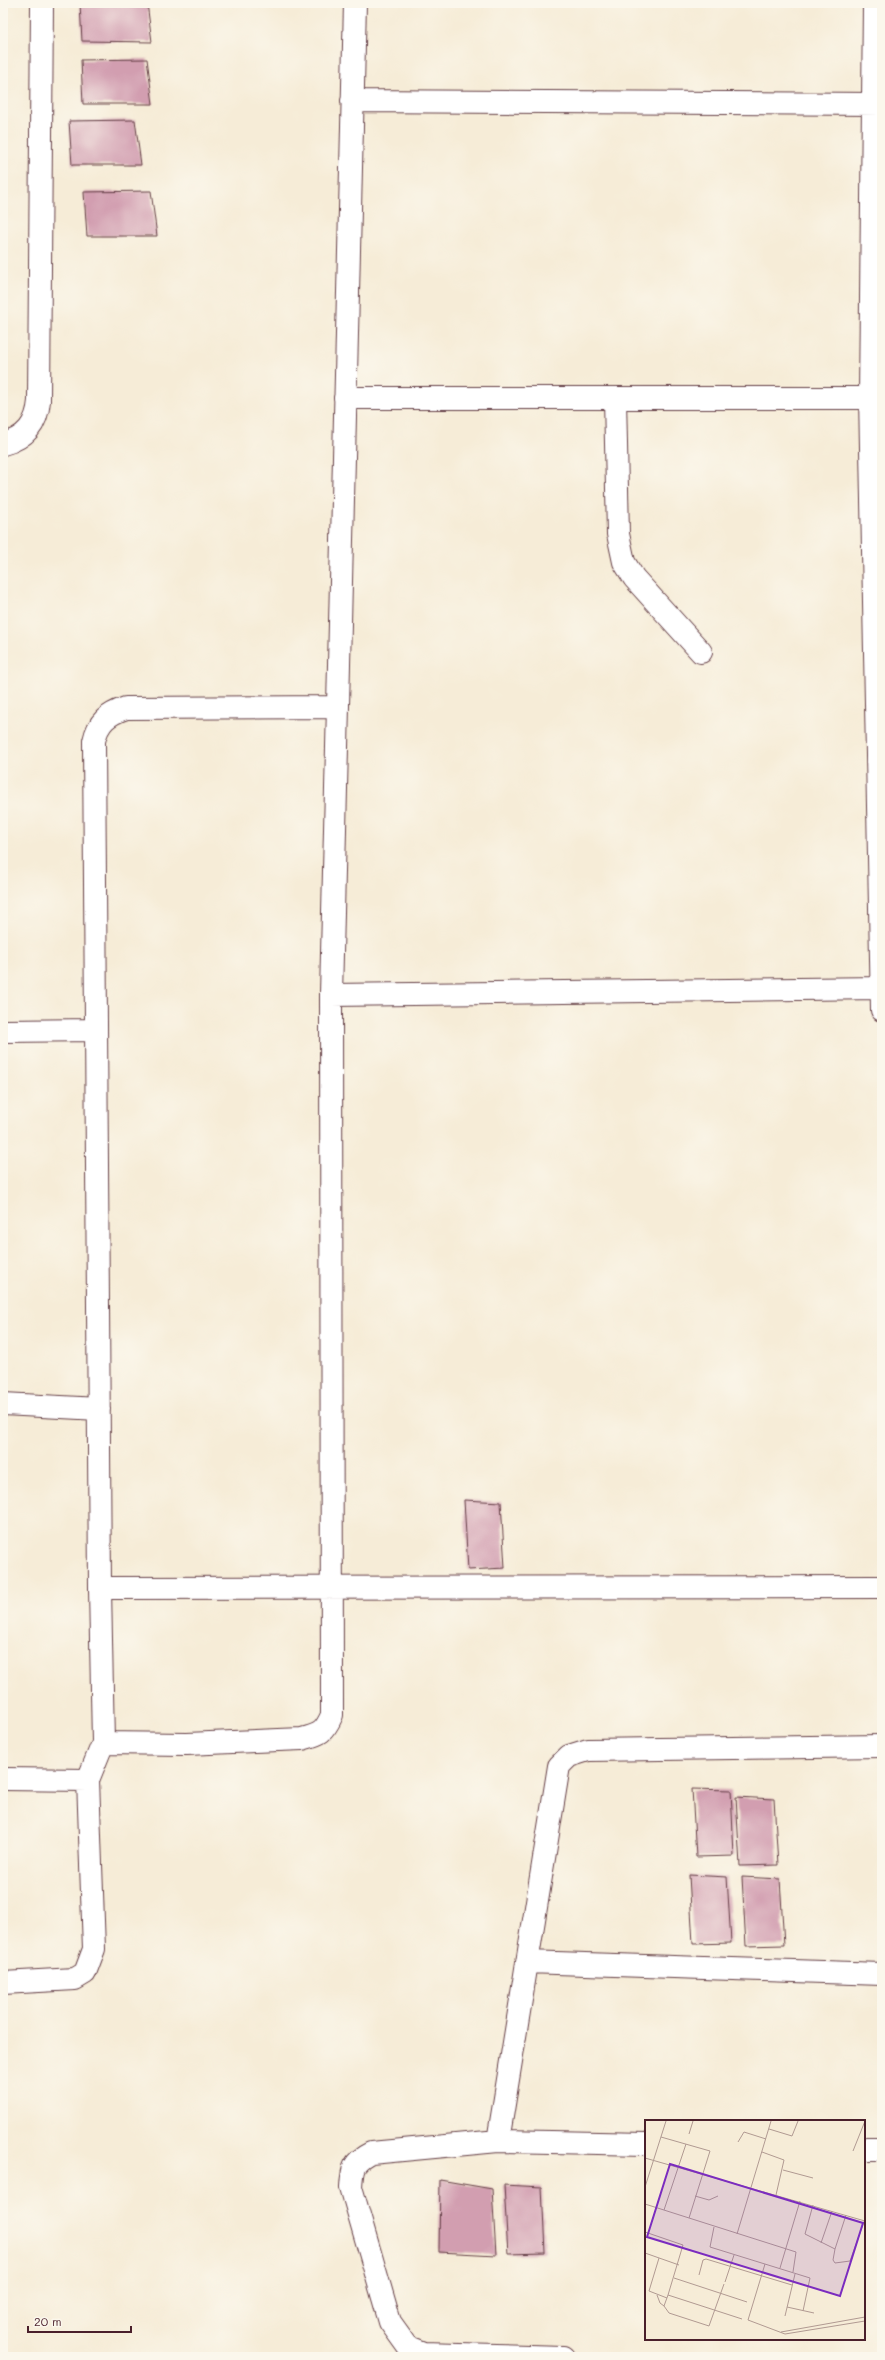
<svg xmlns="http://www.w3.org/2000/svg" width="885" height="2360" viewBox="0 0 885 2360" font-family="Mali,sans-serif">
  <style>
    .building { fill: #d29eb0 }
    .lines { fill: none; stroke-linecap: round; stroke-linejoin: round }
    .minor-casing { stroke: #643e45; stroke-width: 24 }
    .minor { stroke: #fff; stroke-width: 22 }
    .inset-road { fill: none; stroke: #b19a92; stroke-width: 1 }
    .view { fill: #7b2cbf; fill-opacity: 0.15; stroke: #7b2cbf; stroke-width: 2 }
    .inset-edge { fill: none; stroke: #4a1f2b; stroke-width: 2 }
  </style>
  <rect width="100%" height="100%" fill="#fbf7ec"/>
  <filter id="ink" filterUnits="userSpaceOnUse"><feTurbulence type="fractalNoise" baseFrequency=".025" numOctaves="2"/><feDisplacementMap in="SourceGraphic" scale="8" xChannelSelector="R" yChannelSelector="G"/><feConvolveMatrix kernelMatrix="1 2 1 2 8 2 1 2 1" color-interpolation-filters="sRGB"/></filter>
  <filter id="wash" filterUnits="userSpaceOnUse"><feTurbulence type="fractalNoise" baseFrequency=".012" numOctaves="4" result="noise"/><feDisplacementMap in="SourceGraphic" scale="16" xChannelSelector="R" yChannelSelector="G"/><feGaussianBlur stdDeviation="0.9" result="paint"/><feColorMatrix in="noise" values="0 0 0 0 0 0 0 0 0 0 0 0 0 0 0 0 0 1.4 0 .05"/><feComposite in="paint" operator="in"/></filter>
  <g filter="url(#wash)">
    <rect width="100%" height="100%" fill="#f6ecd7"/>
    <g id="blocks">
      <path class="building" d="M80 3H147L152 42 82 41Z
        M147 59 153 104H83L81 60Z
        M135 120 141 165H72L69 121Z
        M151 191 157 236H87L84 192Z
        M464 1500 501 1502 505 1568 468 1570Z
        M692 1789 731 1790 734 1856 696 1857Z
        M736 1797 774 1799 778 1865 740 1866Z
        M689 1875 727 1877 731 1943 693 1944Z
        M742 1877 780 1879 784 1945 746 1946Z
        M440 2180 492 2189 496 2255 439 2252Z
        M504 2185 542 2187 545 2253 508 2254Z"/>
    </g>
  </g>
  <g filter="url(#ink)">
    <use href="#blocks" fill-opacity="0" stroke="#643e45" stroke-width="1"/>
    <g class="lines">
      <g class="minor-casing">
        <path id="minor" d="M874 3 870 397 882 1010
          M352 101 882 104
          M345 398H882
          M615 398 618 534 624 562 634 578 701 652
          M3 444C26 438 37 424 39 401L42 3
          M331 995 882 988
          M3 1031 96 1030
          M3 1404 99 1409
          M100 1588 882 1587
          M103 1743 187 1744 302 1739C320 1734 324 1733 332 1715L331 995 355 3
          M3 1779 88 1780
          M527 1962 882 1974
          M3 1983 75 1979 85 1973 94 1949 88 1780 103 1743 100 1588 94 741C98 722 108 714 126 708L338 707
          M498 2141 646 2144
          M864 2149H882
          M564 2357 423 2353 408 2347 390 2322 351 2187C352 2168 353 2162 371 2153L498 2141 559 1766 569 1756 588 1750 882 1746"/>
      </g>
      <use href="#minor" class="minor"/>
    </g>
  </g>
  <g transform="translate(645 2120)">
    <rect width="220" height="220" fill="#f6ecd7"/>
    <path class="inset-road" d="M124 9 147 16 153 1M44 14 48 1M16 17 65 31 44 98M93 22 99 12 121 19M208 31 220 1M117 32 139 40 131 75M0 38 220 101M138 50 168 58M0 67 21 1M50 76 64 80 73 76M0 84 151 132 148 152M168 85 160 114 190 129 188 140 190 143 205 141 220 99M19 90 41 24M69 107 65 127 165 158 158 191M0 112 38 125 23 175 97 199M92 114 126 1M176 123 187 91M190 129 201 95M0 133 34 145M14 138 4 171 22 178M120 144 103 200 140 214 220 201M135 148 155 81M54 155 58 140 61 139 147 165M29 158 102 182M80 162 89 135M12 175 15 183 19 186M23 175 19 186 24 193 64 206 79 164M142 187 169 193M140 196 150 154M136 212 220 197"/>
    <path class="view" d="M25 44 218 103 195 176 2 117Z"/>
    <rect width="220" height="220" class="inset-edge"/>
  </g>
  <rect width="885" height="2360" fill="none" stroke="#fbf7ec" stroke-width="16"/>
  <path d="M28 2326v6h103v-6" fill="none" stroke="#4a1f2b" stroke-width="2"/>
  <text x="34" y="2326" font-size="12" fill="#4a1f2b" stroke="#fbf7ec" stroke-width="3" paint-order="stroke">20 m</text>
</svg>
